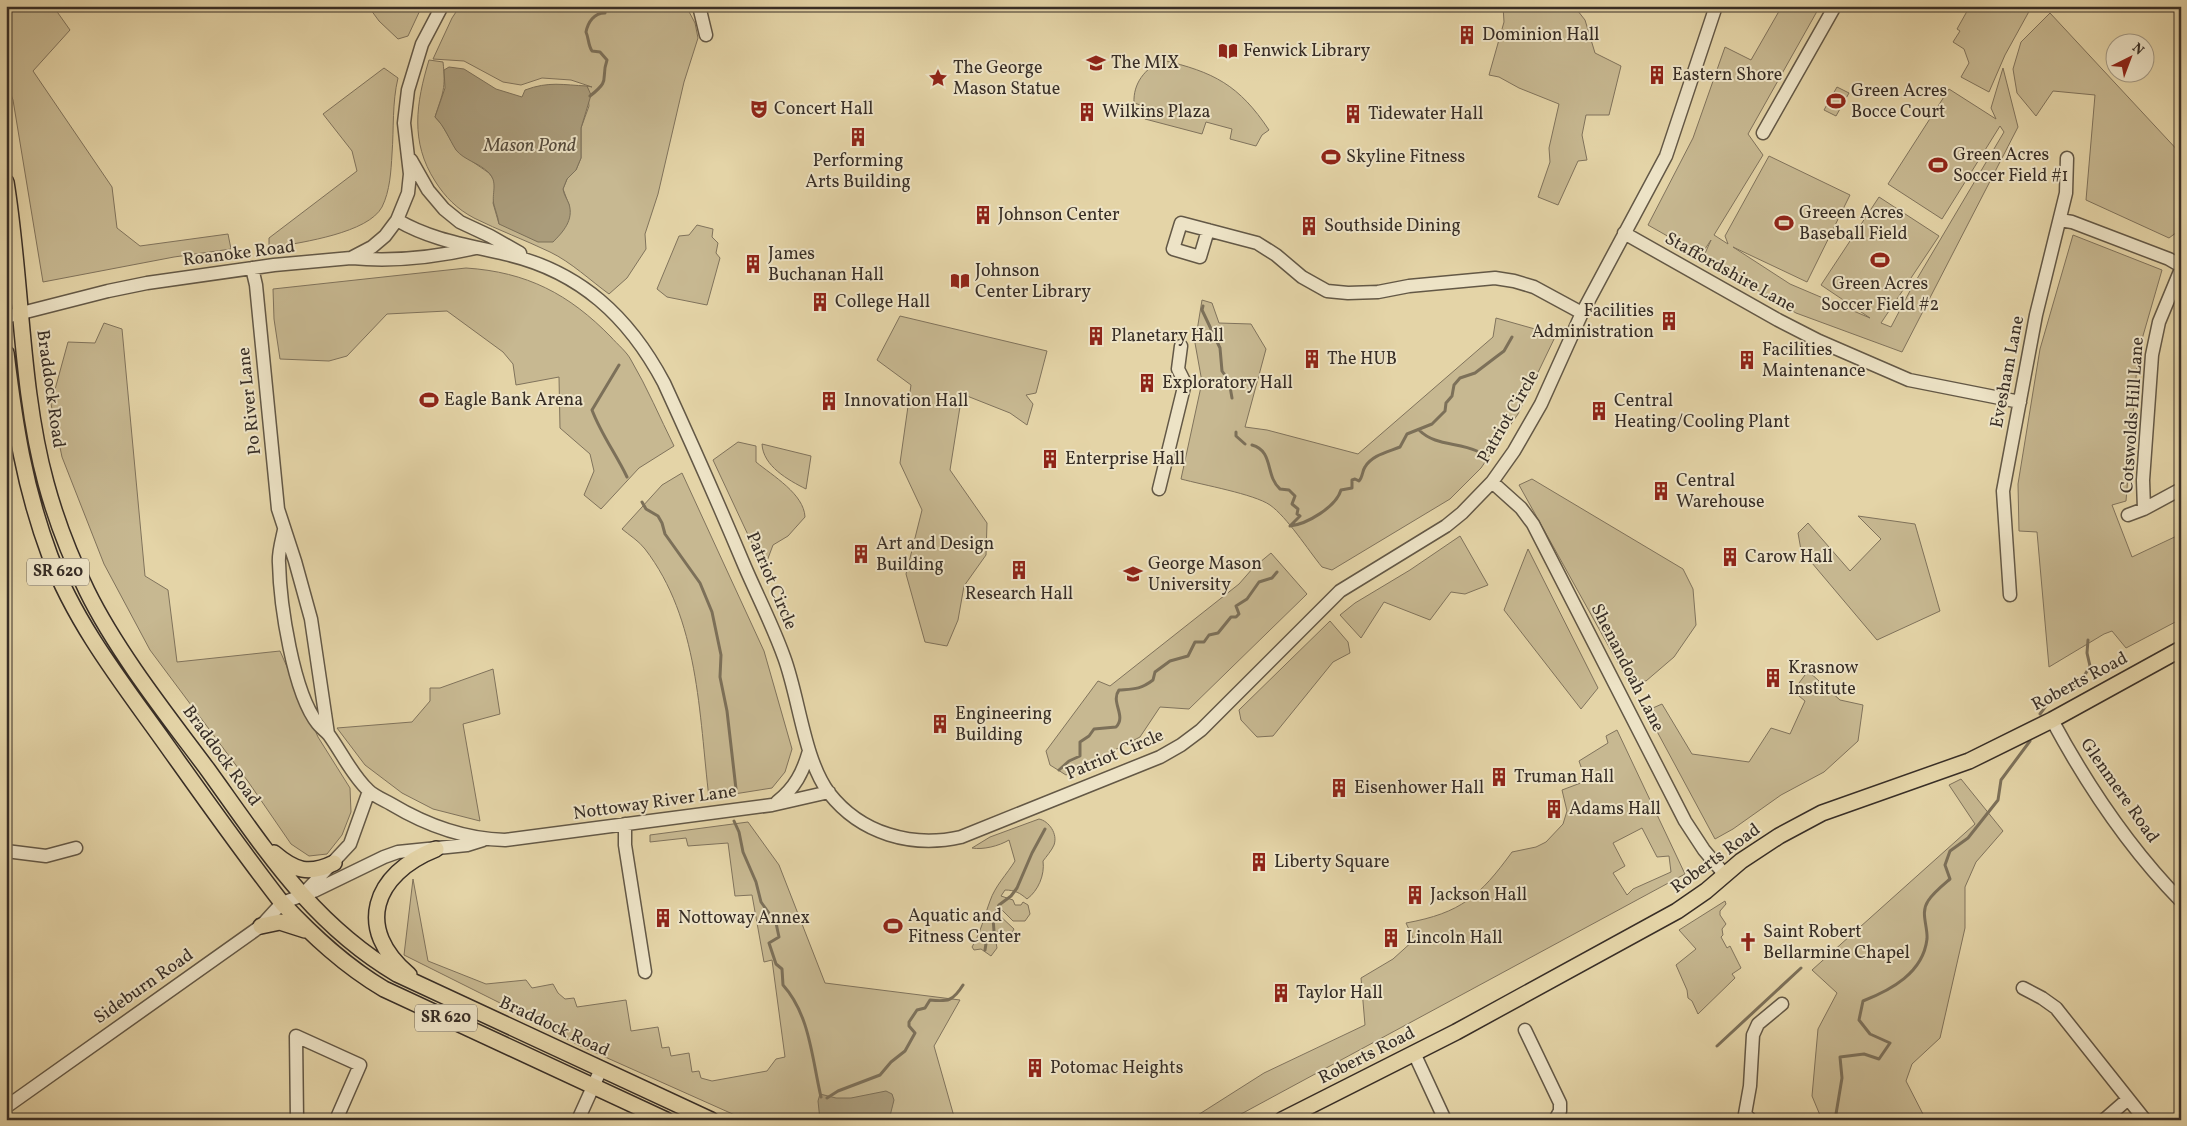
<svg xmlns="http://www.w3.org/2000/svg" width="2187" height="1126" viewBox="0 0 2187 1126" font-family="Vollkorn,serif">
  <style>
    .green { fill: #c7b891; stroke: #80735c; fill-rule: evenodd }
    .water { fill: #aa9c7b; stroke: #7c7059 }
    .lines { fill: none; stroke-linecap: round; stroke-linejoin: round }
    .stream { stroke: #7c7059; stroke-width: 3 }
    .minor-casing { stroke: #635846; stroke-width: 15 }
    .major-casing { stroke: #382e26; stroke-width: 18 }
    .minor { stroke: #ede3c6; stroke-width: 12 }
    .major { stroke: #e4d4a7; stroke-width: 15 }
    .labels { text-anchor: middle; dominant-baseline: central; stroke-width: 4; stroke-linejoin: round; paint-order: stroke }
    .shield { fill: #ede3c6; stroke: #6e6456; stroke-width: 1 }
    .shield-label { font-size: 16px; font-weight: bold; fill: #382e26 }
    .poi-label { font-size: 18px; fill: #382e26; stroke: #ede3c6; text-anchor: start }
    .street-label { font-size: 18px; fill: #382e26; stroke: #ede3c6 }
    .water-label { font-size: 19px; font-style: italic; fill: #544a3b; stroke: #ede3c6 }
  </style>
  <rect width="100%" height="100%" fill="#e4d4a7"/>
  <filter id="stains"><feTurbulence type="fractalNoise" baseFrequency=".004" numOctaves="4"/><feColorMatrix values="0 0 0 0 .2 0 0 0 0 .09 0 0 0 0 .02 0 0 0 .5 -.17"/></filter>
  <radialGradient id="worn" r=".72"><stop offset=".6" stop-color="#630" stop-opacity="0"/><stop offset="1" stop-color="#630" stop-opacity=".3"/></radialGradient>
  <path class="green" d="M6 6H53L70 30 33 71 112 187 117 228 140 246 228 234 231 249 174 257 43 282 13 100 6 81Z
    M368 6H422L408 36 398 39 379 21Z
    M460 6H686L695 23 698 38 684 82 658 194 645 234 646 249 627 278 609 294C591 281 571 262 550 252 525 240 498 230 474 218 457 209 445 197 435 181 410 142 416 103 429 60L443 62C446 89 443 92 435 117L442 125 457 151 489 173 494 180 496 191 493 203 499 224 569 205 563 189 567 179 576 170 581 158V128L589 106 587 86 592 87 571 80 542 78 521 85 503 82 464 61 433 59 452 18Z
    M1503 6H1574L1585 20 1595 53 1621 66 1609 115H1586L1582 135 1587 160 1578 161 1558 205 1538 197 1550 162 1549 148 1559 104 1519 88 1499 77 1489 75 1504 22Z
    M1782 6H1820L1748 134 1763 155 1714 235 1728 244 1725 236 1769 156 1850 195 1807 282 1733 247 1790 284 1870 318 1821 285 1879 197 1939 236 1881 323 1891 327 1911 289 2004 132 2000 126 1942 219 1888 184 1949 89 1996 119 1991 108 2003 68 2018 127 1902 352 1796 313 1703 258 1711 240 1701 255 1648 225 1693 138 1725 47 1751 60Z
    M1970 6H2032L2005 55 1989 92 1961 77 1969 63 1964 49 1953 42 1960 31 1957 29Z
    M2050 13 2181 154V229L2169 238 2086 200 2095 95 2053 91 2036 116 2017 93 2013 69 2021 42Z
    M1162 60C1214 72 1239 85 1269 130L1262 135 1256 146 1230 139 1232 129 1206 122 1202 134 1145 119 1147 107 1134 103C1133 83 1145 69 1162 60Z
    M384 68 398 78C392 103 394 128 392 154 391 171 390 191 382 207 368 233 303 242 276 247L269 245V238L357 171 352 151 323 114Z
    M1837 87 1849 93 1836 116 1824 110Z
    M697 225 713 229 712 237 718 243 716 253 720 258 707 305 667 297 657 289 679 236 689 235Z
    M2073 235 2162 270 2138 353 2126 501 2112 505 2132 557 2181 534V619L2126 648 2112 631 2104 634 2049 667 2037 532 2019 531 2018 484 2040 349Z
    M466 268C527 272 569 294 611 337 617 344 627 352 631 360 647 387 660 418 674 446L639 468 601 509 584 495 594 471 590 454 560 428 559 377 516 385 513 364 503 352 447 311 387 314 347 356 329 361 280 359 274 319 273 289Z
    M1202 300 1212 303 1219 323 1251 324 1266 349 1245 427 1267 430 1358 454 1493 337 1496 318 1556 335 1518 414 1481 468 1450 499 1332 570 1322 567C1308 550 1287 517 1270 505 1254 494 1203 485 1181 479L1202 382 1195 343Z
    M900 316 1047 351 1036 393 1026 395 1033 404 1027 425 1010 413 962 394 950 470 987 523 986 555 964 586 958 620 947 646 925 642 906 574 922 510 900 463 911 385 877 360Z
    M104 323 122 329 145 576 168 590 177 662 280 651 318 737 350 788 351 812 342 835 327 854 309 856 291 844 247 780 150 650 104 564 62 457 51 404 68 342 95 343Z
    M738 442 756 446V462C773 476 804 494 805 517L788 536 773 545 764 569 713 460Z
    M762 444 811 456 806 489C788 480 763 466 762 444Z
    M682 473 764 651 792 749 785 772 772 788 709 798C699 714 699 619 645 549 639 541 629 535 622 529L662 485Z
    M1532 479 1683 569 1693 589 1696 625 1674 657 1646 681H1628L1519 485Z
    M1858 516 1915 524 1940 611 1877 640 1801 550 1798 533 1808 523 1850 571 1881 539Z
    M1460 536 1488 585 1465 594 1451 592 1430 620 1384 602 1361 638 1340 615 1355 603 1410 570Z
    M1528 549 1598 688 1581 709 1504 610Z
    M1271 553 1307 594 1189 709 1160 707 1140 737 1066 775 1050 765 1046 751 1098 681 1110 686 1239 584 1253 568Z
    M1330 621 1348 642 1350 653 1333 662 1273 736 1257 737 1241 720 1239 710Z
    M493 669 500 714 463 724 480 821 433 809 402 793 365 765 337 728 412 722 430 701V688H440Z
    M1808 671 1840 700 1863 705 1858 741 1824 772 1781 795 1733 829 1715 839 1646 711 1662 704 1692 754 1749 762 1771 728 1790 734 1805 701 1793 691Z
    M1617 730 1685 874 1230 1120H1190L1264 1073 1365 1025 1361 978 1393 959 1414 940 1406 923C1461 913 1480 896 1512 852L1536 847 1546 842 1563 824 1567 811 1562 790 1586 781 1579 761 1608 743 1606 736ZM1642 828 1657 857 1669 856 1671 872 1633 889 1627 895 1613 873 1625 866 1613 843Z
    M1961 779 2003 831 1976 862 1965 887V928L1940 1038 1912 1064 1906 1081 1926 1120H1822L1812 1096 1818 1029 1837 993 1812 970 1975 824 1949 785Z
    M1039 819C1049 821 1058 834 1054 845 1052 850 1046 857 1043 861 1045 875 1038 891 1027 899 1020 893 1015 890 1005 890L1001 896 1013 900 1015 905H1021L1023 902 1028 905 1030 914 1025 921H1013L1002 910 998 914 1014 929 1007 941 998 931 995 937 997 948 991 956 981 949 974 950 972 947C981 932 984 917 990 901 995 886 1007 874 1015 861L1009 840C999 846 983 850 972 848L990 837Z
    M748 822 779 865 825 983 960 1000 934 1046 955 1120H746L576 1044 532 1019 404 955 413 879 428 961 486 984 526 980 532 988 553 984 558 993 565 999 574 998 577 1007 626 1000 631 1031 658 1027 662 1048 669 1047 671 1056 689 1053 692 1072 699 1071 701 1078 712 1081 767 1071 776 1059 785 1057 772 960 764 962 752 895 735 896 728 843 688 846 686 838 650 842V835Z
    M1725 901 1726 904 1720 911V915L1726 924 1722 929 1723 935 1721 937 1727 948 1730 946 1741 968 1732 974 1735 978 1698 1014 1692 1001 1688 998 1687 990 1676 965 1696 949 1679 930Z"/>
  <path class="water" d="M449 67 464 69 496 89 522 97 525 90C549 81 563 85 587 86L591 95 581 128V158L576 170 567 179 563 189C564 195 567 199 569 204 574 220 563 232 553 242H538L499 224C498 217 496 212 494 205 491 194 499 182 488 172 479 163 464 160 456 150 449 139 445 127 435 117L445 88 444 70Z
    M886 1091 892 1094 894 1100 889 1120H820L818 1101 820 1094 836 1098H851Z"/>
  <g class="lines">
    <path class="stream" d="M590 96C612 79 600 80 607 60L600 52 592 51C588 45 589 39 586 32 588 22 594 13 605 13L606 6
      M1203 306 1202 310 1220 348 1222 371 1229 381 1232 398
      M619 365 592 410C601 434 616 454 627 477
      M1419 430C1435 446 1457 442 1477 451
      M1236 432V436L1245 444
      M1252 445C1274 451 1265 476 1280 489L1289 490 1295 496 1292 504 1298 509 1297 514 1300 516 1291 525
      M642 502 646 509 658 516 662 523 665 534 700 583 712 612 721 655 720 677 727 711 736 789
      M1290 526C1307 524 1336 507 1341 490L1352 488V480L1355 479 1359 481C1363 477 1362 471 1365 467 1372 455 1388 452 1400 447L1407 434 1432 424 1445 411 1446 403 1452 396 1454 385 1460 378 1475 373 1496 357 1504 351 1512 337
      M2040 714 2053 696 2079 685 2090 666 2087 653 2088 640
      M1059 770 1069 761 1080 756V742L1089 736 1094 729 1116 727C1127 716 1110 702 1119 690 1133 689 1140 690 1153 680L1155 672 1170 661 1188 656 1195 642H1204L1209 635 1218 633 1231 617H1236L1239 614 1236 606 1247 599 1259 582 1272 578 1277 572
      M734 821 739 832 743 852 756 882 761 902 776 923 779 937 769 943 776 964 782 969 783 985C810 1015 812 1059 821 1097
      M985 950 987 937 994 931 993 918 999 905 1011 896 1017 888 1032 853 1045 829
      M1717 1046 1801 968
      M827 1098 838 1091 880 1075 891 1062 905 1051 915 1033 909 1026V1022L917 1010 925 1008 930 1000C948 1002 953 1001 963 985
      M1835 1120 1842 1078 1840 1057 1864 1054 1879 1059 1890 1043 1870 1034 1859 1020 1863 1001C1891 990 1923 973 1927 939 1928 926 1920 913 1928 901 1933 893 1943 885 1950 879L1945 865 1950 851 1968 838 1998 800 2001 780 2030 741"/>
    <g class="minor-casing">
      <path id="minor" d="M699 6 706 35
        M2180 6 2181 7
        M1763 133 1835 6
        M411 160 428 190 444 209 460 222 490 236 520 253
        M397 220C431 240 467 245 505 254 580 271 629 317 664 383 692 444 719 505 745 567 758 597 773 626 784 657 799 697 804 760 829 793 861 834 912 848 961 837L1160 757 1181 745 1201 730 1340 591 1446 526 1462 513 1492 482 1514 451 1541 404 1582 313 1666 156 1716 6
        M2060 220 2072 222 2169 259 2181 266
        M1208 230 1200 257 1173 249 1181 223 1257 243 1276 255 1302 277 1327 291 1348 293 1378 292 1409 286 1495 278 1514 281 1534 287 1582 313
        M1624 233 1778 320 1819 341 1909 380 2020 402
        M352 258C392 262 436 257 476 248
        M252 268 256 285 278 509 295 561 311 619 328 734
        M6 317 108 291 147 283 274 265 351 258 372 247 385 236 397 220 408 193 410 174 404 123 408 90 422 44 442 6
        M1492 482 1521 508 1533 524 1685 821 1704 850 1725 875
        M1159 489 1185 383 1178 369 1181 346
        M2144 509 2143 480 2152 355 2159 322 2181 269
        M2128 515 2144 509 2181 489
        M284 530C282 540 278 553 279 563 280 604 293 693 318 724 321 728 326 731 329 735 342 753 352 775 368 790 374 796 384 800 391 804 426 825 464 839 505 840L772 805 829 792
        M2010 595 2003 491 2036 315 2066 193 2067 158
        M2052 720C2087 785 2129 848 2181 901
        M777 802C795 788 803 772 809 751
        M625 824V845L645 972
        M6 851 46 856 76 848
        M307 890 350 844 369 791
        M2023 988 2042 998 2056 1008 2145 1120
        M1525 1030 1560 1103V1111L1555 1120
        M1414 1053 1445 1120
        M6 1107 261 926 282 903 314 891 384 857 398 852 467 845 483 840
        M297 1120 296 1036 360 1065 336 1120
        M578 1120 601 1069
        M1751 1120 1745 1114 1750 1086 1753 1035 1758 1024 1782 1004
        M2104 1120 2128 1099"/>
    </g>
    <g class="major-casing">
      <path id="major" d="M6 182C22 280 20 388 46 483 56 520 70 556 87 591 117 652 167 715 208 770 265 849 311 923 397 974L711 1120
        M6 353C15 426 24 486 50 556 75 622 119 679 160 736 200 792 240 849 282 903 313 936 345 966 384 989L666 1120
        M274 853C295 871 309 875 334 863
        M261 926 280 922 305 930
        M409 975C354 929 373 874 436 849
        M1282 1120 1456 1032 1677 911 1706 891 1741 861 1779 836 1822 813 1969 761 2052 720 2181 649"/>
    </g>
    <use href="#minor" class="minor"/>
    <use href="#major" class="major"/>
  </g>
  <defs>
    <g id="building-bare" transform="scale(1.5)"><path d="M-4-6H4V6H1V3H-1V6H-4ZM-2.5-4.3h1.7v1.8h-1.7ZM.8-4.3h1.7v1.8H.8ZM-2.5-1h1.7V.8h-1.7ZM.8-1h1.7V.8H.8Z" fill="#8f2418" stroke="#ede3c6" stroke-width="2.5" paint-order="stroke"/></g>
    <g id="library-bare" transform="scale(1.5)"><path d="M-6-4Q-3-5.5-.7-3.5V5Q-3 3-6 4ZM6-4Q3-5.5 .7-3.5V5Q3 3 6 4Z" fill="#8f2418" stroke="#ede3c6" stroke-width="2.5" paint-order="stroke"/></g>
    <g id="school-bare" transform="scale(1.5)"><path d="M0-5L7-2L0 1L-7-2ZM-4 1L0 2.5L4 1V4Q0 6-4 4Z" fill="#8f2418" stroke="#ede3c6" stroke-width="2.5" paint-order="stroke"/></g>
    <g id="sight-bare" transform="scale(1.5)"><path d="M0-6L1.8-2.2L6-1.7L2.9 1.2L3.7 5.4L0 3.3L-3.7 5.4L-2.9 1.2L-6-1.7L-1.8-2.2Z" fill="#8f2418" stroke="#ede3c6" stroke-width="2.5" paint-order="stroke"/></g>
    <g id="stadium-bare" transform="scale(1.5)"><path d="M0-5a6.5 5 0 1 0 0 10a6.5 5 0 1 0 0-10ZM-3.5-1.8h7v3.6h-7Z" fill="#8f2418" stroke="#ede3c6" stroke-width="2.5" paint-order="stroke"/></g>
    <g id="theatre-bare" transform="scale(1.5)"><path d="M-5-5.5Q0-4 5-5.5V0Q5 5 0 6Q-5 5-5 0ZM-3.3-2.5H-1v1.5H-3.3ZM1-2.5H3.3v1.5H1ZM-2.8 1Q0 5.5 2.8 1Z" fill="#8f2418" stroke="#ede3c6" stroke-width="2.5" paint-order="stroke"/></g>
    <g id="university-bare" transform="scale(1.5)"><path d="M0-5L7-2L0 1L-7-2ZM-4 1L0 2.5L4 1V4Q0 6-4 4Z" fill="#8f2418" stroke="#ede3c6" stroke-width="2.5" paint-order="stroke"/></g>
    <g id="church-bare" transform="scale(1.5)"><path d="M-1.2-6h2.4v3.5h3.3v2.4h-3.3V6h-2.4V-.1h-3.3v-2.4h3.3Z" fill="#8f2418" stroke="#ede3c6" stroke-width="2.5" paint-order="stroke"/></g>
  </defs>
  <g fill-rule="evenodd">
    <use href="#building-bare" x="1467" y="35"/>
    <use href="#library-bare" x="1228" y="51"/>
    <use href="#school-bare" x="1096" y="63"/>
    <use href="#building-bare" x="1657" y="75"/>
    <use href="#sight-bare" x="938" y="78"/>
    <use href="#stadium-bare" x="1836" y="101"/>
    <use href="#theatre-bare" x="759" y="109"/>
    <use href="#building-bare" x="1087" y="112"/>
    <use href="#building-bare" x="1353" y="114"/>
    <use href="#building-bare" x="858" y="137"/>
    <use href="#stadium-bare" x="1331" y="157"/>
    <use href="#stadium-bare" x="1938" y="165"/>
    <use href="#building-bare" x="983" y="215"/>
    <use href="#stadium-bare" x="1784" y="223"/>
    <use href="#building-bare" x="1309" y="226"/>
    <use href="#stadium-bare" x="1880" y="260"/>
    <use href="#building-bare" x="753" y="264"/>
    <use href="#library-bare" x="960" y="281"/>
    <use href="#building-bare" x="820" y="302"/>
    <use href="#building-bare" x="1669" y="321"/>
    <use href="#building-bare" x="1096" y="336"/>
    <use href="#building-bare" x="1312" y="359"/>
    <use href="#building-bare" x="1747" y="360"/>
    <use href="#building-bare" x="1147" y="383"/>
    <use href="#stadium-bare" x="429" y="400"/>
    <use href="#building-bare" x="829" y="401"/>
    <use href="#building-bare" x="1599" y="411"/>
    <use href="#building-bare" x="1050" y="459"/>
    <use href="#building-bare" x="1661" y="491"/>
    <use href="#building-bare" x="861" y="554"/>
    <use href="#building-bare" x="1730" y="557"/>
    <use href="#building-bare" x="1019" y="570"/>
    <use href="#university-bare" x="1133" y="574"/>
    <use href="#building-bare" x="1773" y="678"/>
    <use href="#building-bare" x="940" y="724"/>
    <use href="#building-bare" x="1499" y="777"/>
    <use href="#building-bare" x="1339" y="788"/>
    <use href="#building-bare" x="1554" y="809"/>
    <use href="#building-bare" x="1259" y="862"/>
    <use href="#building-bare" x="1415" y="895"/>
    <use href="#building-bare" x="663" y="918"/>
    <use href="#stadium-bare" x="893" y="926"/>
    <use href="#building-bare" x="1391" y="938"/>
    <use href="#church-bare" x="1748" y="942"/>
    <use href="#building-bare" x="1281" y="993"/>
    <use href="#building-bare" x="1035" y="1068"/>
  </g>
  <g class="labels">
    <g class="shield">
      <rect x="27" y="558.5" width="62" height="27" rx="4"/>
      <rect x="415" y="1004.5" width="62" height="27" rx="4"/>
    </g>
    <g class="shield-label">
      <text x="58" y="572">SR 620</text>
      <text x="446" y="1018">SR 620</text>
    </g>
    <g class="poi-label">
      <text x="1482" y="35">Dominion Hall</text>
      <text x="1243" y="51">Fenwick Library</text>
      <text x="1111" y="63">The MIX</text>
      <text x="953" y="68">The George<tspan x="953" dy="21">Mason Statue</tspan></text>
      <text x="1672" y="75">Eastern Shore</text>
      <text x="1851" y="91">Green Acres<tspan x="1851" dy="21">Bocce Court</tspan></text>
      <text x="774" y="109">Concert Hall</text>
      <text x="1102" y="112">Wilkins Plaza</text>
      <text x="1368" y="114">Tidewater Hall</text>
      <text x="1953" y="155">Green Acres<tspan x="1953" dy="21">Soccer Field #1</tspan></text>
      <text x="1346" y="157">Skyline Fitness</text>
      <text x="858" y="161" text-anchor="middle">Performing<tspan x="858" dy="21">Arts Building</tspan></text>
      <text x="1799" y="213">Greeen Acres<tspan x="1799" dy="21">Baseball Field</tspan></text>
      <text x="998" y="215">Johnson Center</text>
      <text x="1324" y="226">Southside Dining</text>
      <text x="768" y="254">James<tspan x="768" dy="21">Buchanan Hall</tspan></text>
      <text x="975" y="271">Johnson<tspan x="975" dy="21">Center Library</tspan></text>
      <text x="1880" y="284" text-anchor="middle">Green Acres<tspan x="1880" dy="21">Soccer Field #2</tspan></text>
      <text x="835" y="302">College Hall</text>
      <text x="1654" y="311" text-anchor="end">Facilities<tspan x="1654" dy="21">Administration</tspan></text>
      <text x="1111" y="336">Planetary Hall</text>
      <text x="1762" y="350">Facilities<tspan x="1762" dy="21">Maintenance</tspan></text>
      <text x="1327" y="359">The HUB</text>
      <text x="1162" y="383">Exploratory Hall</text>
      <text x="444" y="400">Eagle Bank Arena</text>
      <text x="844" y="401">Innovation Hall</text>
      <text x="1614" y="401">Central<tspan x="1614" dy="21">Heating/Cooling Plant</tspan></text>
      <text x="1065" y="459">Enterprise Hall</text>
      <text x="1676" y="481">Central<tspan x="1676" dy="21">Warehouse</tspan></text>
      <text x="876" y="544">Art and Design<tspan x="876" dy="21">Building</tspan></text>
      <text x="1745" y="557">Carow Hall</text>
      <text x="1148" y="564">George Mason<tspan x="1148" dy="21">University</tspan></text>
      <text x="1019" y="594" text-anchor="middle">Research Hall</text>
      <text x="1788" y="668">Krasnow<tspan x="1788" dy="21">Institute</tspan></text>
      <text x="955" y="714">Engineering<tspan x="955" dy="21">Building</tspan></text>
      <text x="1514" y="777">Truman Hall</text>
      <text x="1354" y="788">Eisenhower Hall</text>
      <text x="1569" y="809">Adams Hall</text>
      <text x="1274" y="862">Liberty Square</text>
      <text x="1430" y="895">Jackson Hall</text>
      <text x="908" y="916">Aquatic and<tspan x="908" dy="21">Fitness Center</tspan></text>
      <text x="678" y="918">Nottoway Annex</text>
      <text x="1763" y="932">Saint Robert<tspan x="1763" dy="21">Bellarmine Chapel</tspan></text>
      <text x="1406" y="938">Lincoln Hall</text>
      <text x="1296" y="993">Taylor Hall</text>
      <text x="1050" y="1068">Potomac Heights</text>
    </g>
    <g class="street-label">
      <text transform="translate(239 254) rotate(-7)">Roanoke Road</text>
      <text transform="translate(1730 273) rotate(29)">Staffordshire Lane</text>
      <text transform="translate(2008 372) rotate(-79)">Evesham Lane</text>
      <text transform="translate(50 389) rotate(82)">Braddock Road</text>
      <text transform="translate(250 401) rotate(-96)">Po River Lane</text>
      <text transform="translate(2133 415) rotate(-86)">Cotswolds Hill Lane</text>
      <text transform="translate(1509 417) rotate(-60)">Patriot Circle</text>
      <text transform="translate(771 581) rotate(67)">Patriot Circle</text>
      <text transform="translate(1627 668) rotate(63)">Shenandoah Lane</text>
      <text transform="translate(2080 682) rotate(-28)">Roberts Road</text>
      <text transform="translate(1115 755) rotate(-23)">Patriot Circle</text>
      <text transform="translate(221 756) rotate(54)">Braddock Road</text>
      <text transform="translate(2119 791) rotate(55)">Glenmere Road</text>
      <text transform="translate(655 803) rotate(-8)">Nottoway River Lane</text>
      <text transform="translate(1716 859) rotate(-36)">Roberts Road</text>
      <text transform="translate(144 987) rotate(-35)">Sideburn Road</text>
      <text transform="translate(554 1027) rotate(25)">Braddock Road</text>
      <text transform="translate(1367 1056) rotate(-27)">Roberts Road</text>
    </g>
    <g class="water-label">
      <text x="530" y="146">Mason Pond</text>
    </g>
  </g>
  <rect width="2187" height="1126" fill="none" stroke="#e4d4a7" stroke-width="25"/>
  <rect x="8" y="8" width="2172" height="1111" fill="none" stroke="#382e26" stroke-width="2.5"/>
  <rect x="12" y="12" width="2162" height="1101" fill="none" stroke="#382e26"/>
  <g transform="translate(2130 58) rotate(42)"><circle r="24" fill="#ede3c6" stroke="#a59b86"/>
  <path d="M0-4L9 19L0 12L-9 19Z" fill="#8f2418"/>
  <text y="-8" font-size="14" font-weight="bold" text-anchor="middle" fill="#382e26">N</text>
  </g>
  <rect width="100%" height="100%" filter="url(#stains)"/>
  <rect width="100%" height="100%" fill="url(#worn)"/>
</svg>
